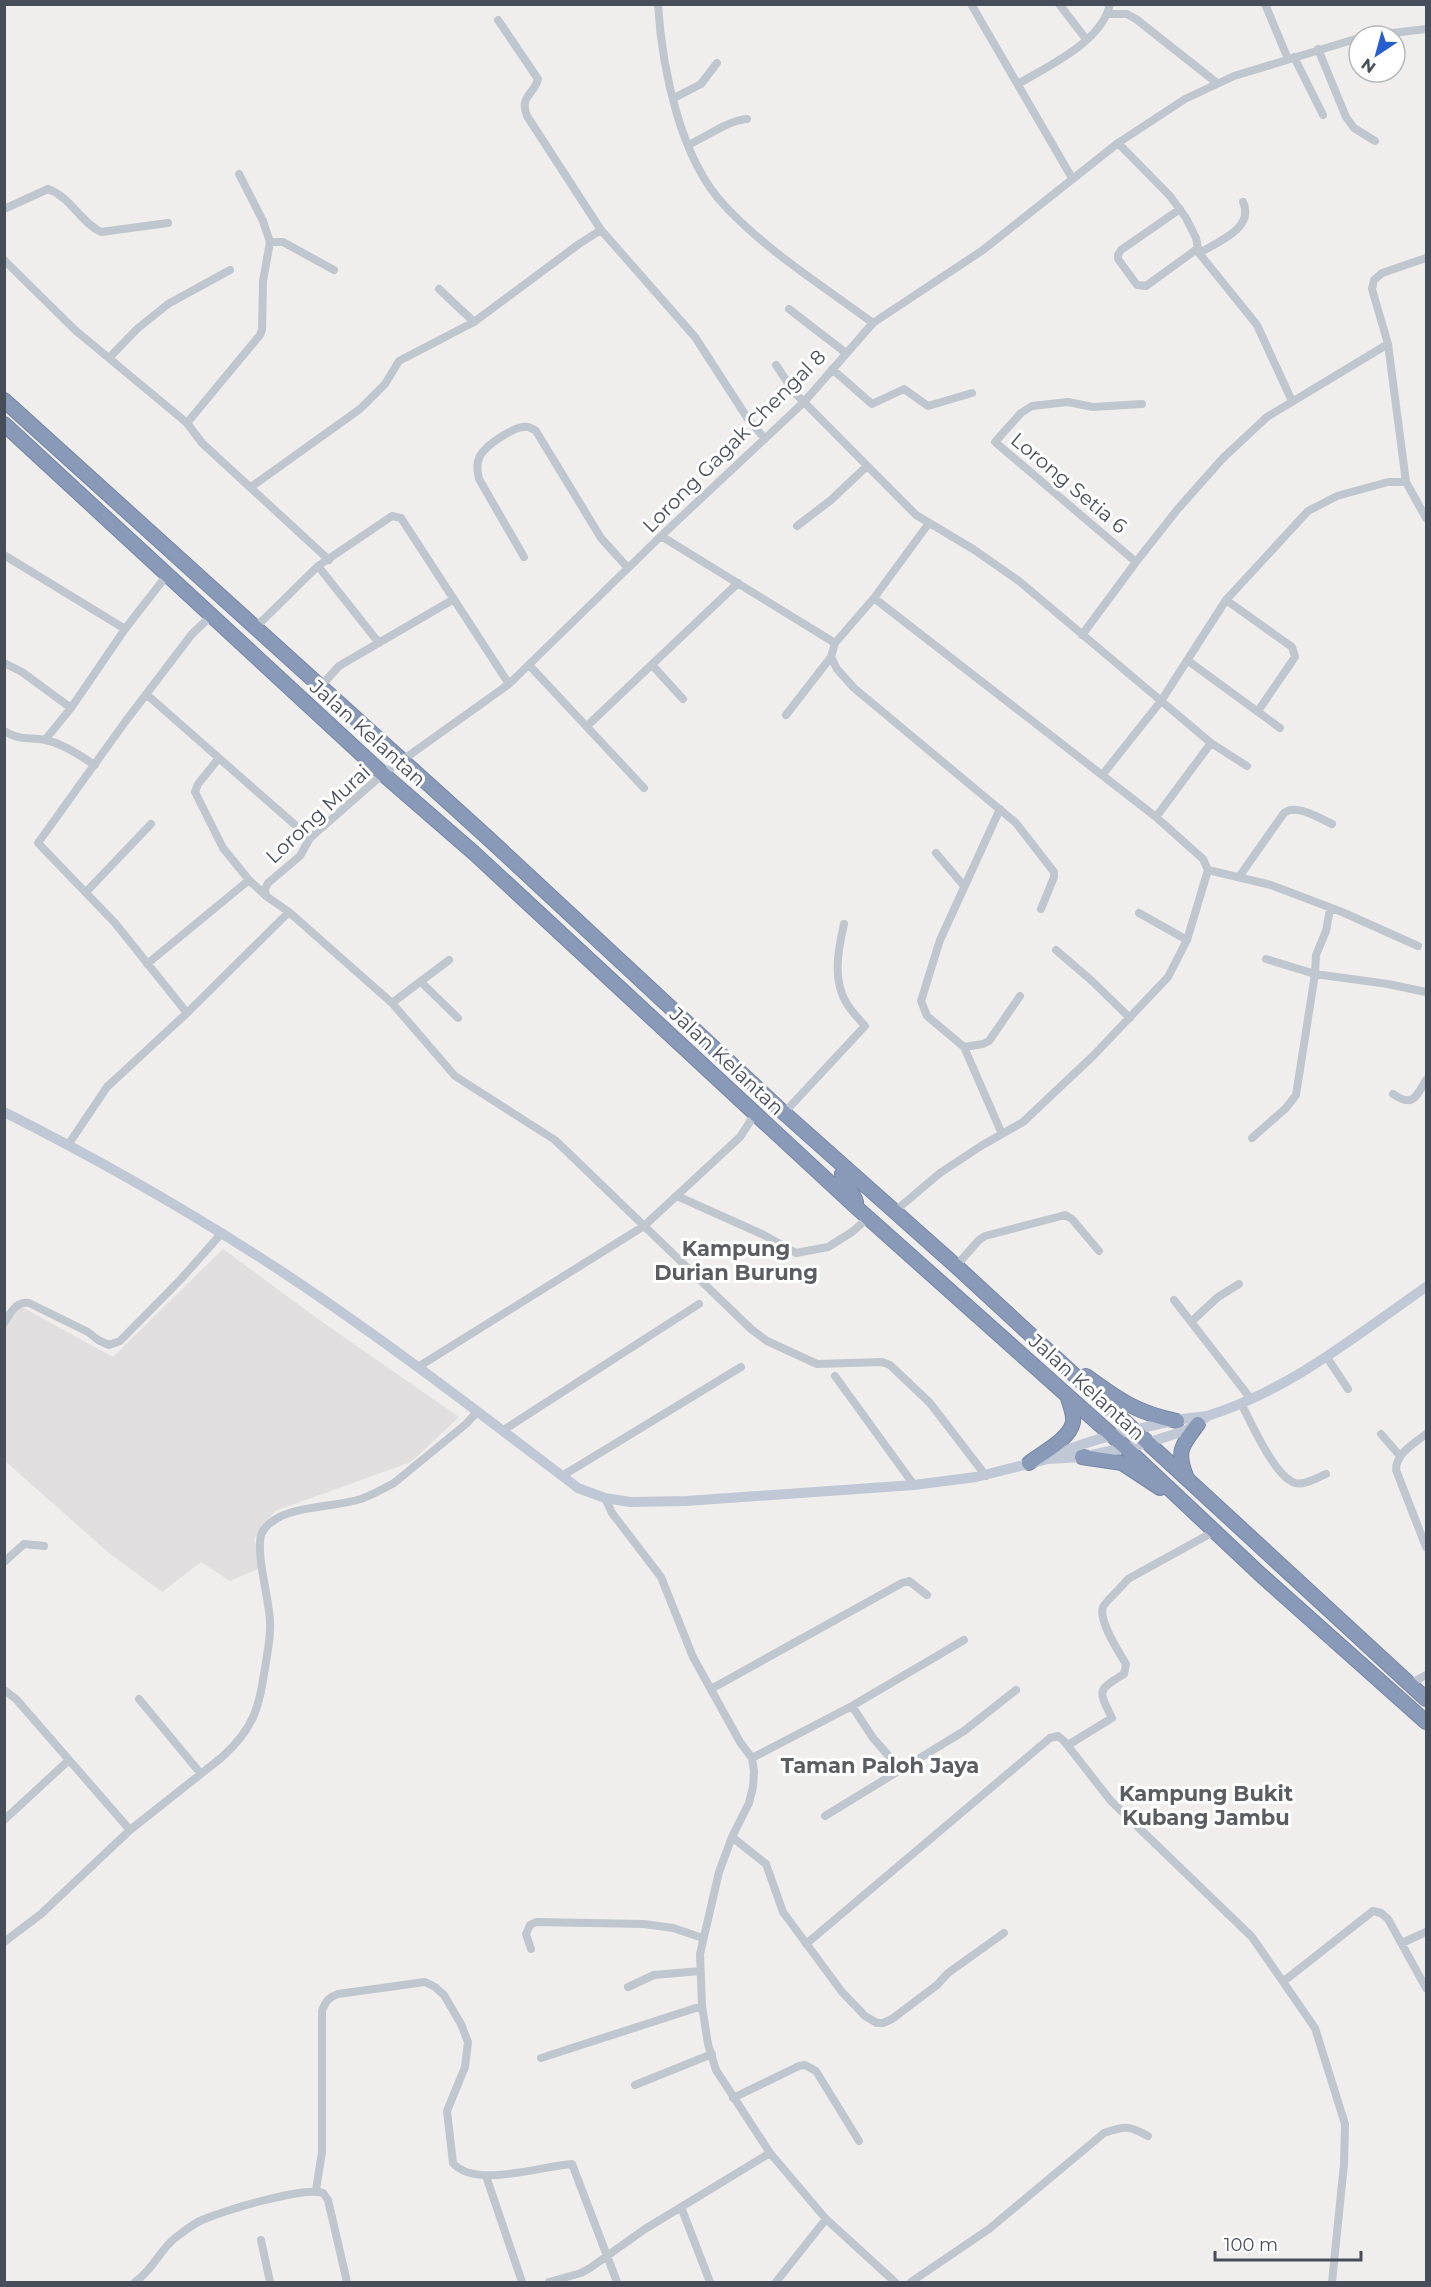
<svg xmlns="http://www.w3.org/2000/svg" width="1431" height="2287" viewBox="0 0 1431 2287" font-family="Montserrat,sans-serif">
  <style>
    .education { fill: #e0dede }
    .lines { fill: none; stroke-linecap: round; stroke-linejoin: round }
    .highway-casing { stroke: #7485a4; stroke-width: 16 }
    .street { stroke: #bfc6ce; stroke-width: 8 }
    .secondary { stroke: #c1c8d5; stroke-width: 10 }
    .highway { stroke: #889ab8; stroke-width: 14 }
    .labels { text-anchor: middle; dominant-baseline: central; stroke-width: 6; stroke-linejoin: round; paint-order: stroke }
    .street-label { font-size: 20px; fill: #474e59; stroke: #fff }
    .neighbourhood-label { font-size: 21px; font-weight: bold; fill: #5a5d61; stroke: #fff }
  </style>
  <rect width="100%" height="100%" fill="#f0eded"/>
  <path class="education" d="M223 1249 318 1319 459 1417 411 1462 275 1511 254 1539 262 1567 230 1581 201 1562 162 1592 109 1553 5 1461V1328L20 1306 113 1357Z"/>
  <g class="lines">
    <g class="highway-casing">
      <path id="highway" d="M4 400 488 838 784 1113 956 1266 1426 1699
        M4 424 383 774 474 853 856 1207 1125 1447 1261 1575 1426 1722
        M846 1168 842 1174C843 1185 854 1192 856 1202
        M1086 1376C1119 1400 1137 1413 1177 1421
        M1082 1457 1122 1463 1160 1488
        M1029 1463C1042 1453 1070 1439 1073 1422 1074 1414 1070 1405 1068 1398
        M1186 1476C1176 1451 1182 1445 1198 1424"/>
    </g>
    <path class="street" d="M658 4C662 68 680 159 725 206 768 252 823 286 873 323
      M971 4 1072 178
      M1059 4 1086 39
      M1265 4 1288 59
      M1108 14H1127L1136 19 1217 83
      M498 20 538 79C534 95 519 96 527 116L601 230
      M1368 36 1426 29
      M1318 49 1346 117 1354 128 1375 141
      M1294 57 1323 115
      M1018 84C1048 66 1102 42 1110 4
      M674 98 701 84 717 63
      M1118 143 1170 196 1186 218 1196 238 1199 253 1257 325 1292 401
      M688 145C706 137 729 120 747 119
      M239 174 263 221 270 242
      M4 209 48 189C71 197 80 222 101 232L168 223
      M1180 209 1121 250 1118 255V259L1137 285 1146 286 1197 249
      M1199 253C1218 242 1255 228 1243 202
      M1426 258 1382 273 1374 280 1372 289 1388 344 1406 482 1426 518
      M4 260 75 330 187 423 202 443 329 560
      M439 289 474 322 579 244 601 230 695 337 748 419 765 439
      M789 309 846 353
      M109 358 137 329 168 304 230 270
      M776 365 794 392 916 515 973 549 1019 581 1211 743 1247 766
      M832 369 872 404 904 389 928 406 972 393
      M187 423 260 335 262 330 263 281 270 242H283L334 270
      M251 487 360 409 385 384 399 361 474 322
      M929 523 874 598 835 643 831 657 837 669 854 688 1016 823 1054 872V877L1041 909
      M797 526 831 500 867 466
      M661 536 835 643
      M4 555 125 629
      M524 557 479 479C477 471 476 463 480 456 486 445 515 425 528 427 529 427 535 430 536 431L601 538 628 568
      M1136 562 995 442 1021 413 1032 406 1068 402 1093 407 1142 404
      M318 566 379 643
      M874 598 1156 817 1203 859 1208 870 1271 885 1342 912 1418 946
      M1226 600 1292 647 1295 657 1258 711
      M255 628 318 566 392 516 401 518 509 684
      M1082 635 1136 562 1177 510 1223 458 1267 417 1388 344
      M1187 660 1280 728
      M4 663 22 672 71 708 125 629 167 575
      M529 665 644 788
      M652 665 683 699
      M320 687 339 666 454 599
      M146 694 310 838
      M786 715 831 657
      M587 726 738 583
      M4 731C21 741 28 737 45 740 64 744 79 755 95 765
      M45 740 71 708
      M219 758 198 784 195 792 223 848 249 880 266 896 289 912 392 1003 455 1076 555 1140 751 1329 767 1341 817 1364 882 1362 890 1365 930 1403 986 1476
      M1103 774 1161 701 1226 600 1308 511 1337 496 1388 482H1406
      M1000 809 940 940 921 1001 927 1016 964 1047 1002 1134
      M1156 817 1211 743
      M936 853 964 886
      M1239 877 1284 813C1296 803 1319 818 1332 824
      M86 892 151 824
      M266 896 265 889 268 883 300 856 310 838 383 774 509 684 661 536 804 402 873 323 983 250 1118 143 1185 99 1234 76 1359 38
      M1139 913 1187 940
      M1056 950 1092 981 1130 1018
      M1266 959 1315 974 1388 984 1426 992
      M147 964 249 880
      M421 982 458 1018
      M392 1003 449 960
      M187 1013 115 923 38 843 125 722 192 634 212 615
      M964 1047 983 1044 989 1041 1020 996
      M1393 1094C1413 1108 1416 1097 1426 1080
      M784 1113 865 1026C859 1019 852 1012 847 1004 832 980 838 950 844 924
      M1252 1138 1286 1108 1296 1095 1315 974 1316 955 1326 931 1330 909
      M68 1145 107 1087 187 1013 289 912
      M677 1196 764 1235 796 1253 828 1247 852 1232 868 1218
      M894 1212 940 1173 981 1146 1023 1122 1094 1055 1168 977 1187 940 1208 870
      M956 1266 979 1240 985 1236 1065 1215 1072 1219 1099 1251
      M1174 1300 1251 1399
      M1191 1322 1218 1297 1239 1284
      M4 1323C11 1313 15 1301 29 1303L88 1332 98 1340 109 1345 120 1341 181 1279 221 1234
      M1326 1356 1348 1389
      M418 1367 644 1226 740 1137 755 1114
      M835 1376 914 1485
      M1241 1403C1250 1421 1275 1477 1295 1483 1304 1486 1318 1477 1326 1474
      M502 1431 699 1304
      M1381 1434 1400 1456
      M1426 1434C1414 1444 1396 1453 1396 1470L1426 1547
      M562 1476 741 1367
      M605 1498 612 1513 661 1577 693 1657 740 1742 752 1758 754 1771 753 1787 749 1803 732 1837 719 1872 700 1954 702 2006 708 2044 716 2070 770 2153 826 2219 895 2282
      M4 1562 24 1544 44 1546
      M1410 1684 1426 1675
      M711 1689 902 1583 909 1581 927 1595
      M4 1690 16 1699 130 1830
      M139 1699 201 1774
      M852 1706 873 1738 902 1771
      M1068 1745 1112 1718C1098 1689 1097 1691 1124 1674L1126 1664C1119 1652 1098 1621 1103 1607 1104 1603 1123 1586 1128 1579L1215 1531
      M752 1758 852 1706 964 1640
      M825 1816 964 1731 1016 1690
      M4 1820 69 1760
      M732 1837 766 1864 783 1912 842 1992 865 2016 877 2023H883L892 2019 937 1985 948 1973 1004 1933
      M4 1942 41 1914 130 1830 221 1758C256 1727 259 1706 266 1662 268 1649 271 1635 270 1621 269 1598 256 1555 261 1535 263 1530 268 1524 273 1521 292 1506 336 1507 361 1499 372 1495 383 1489 394 1483L466 1424 477 1412
      M1402 1943 1426 1932
      M806 1944 1050 1738 1058 1736 1064 1741 1111 1801 1252 1937 1315 2028 1345 2124 1344 2164 1332 2282
      M531 1949 526 1934 530 1925 536 1922 644 1924 673 1928 703 1938
      M1284 1981 1373 1911 1381 1913 1388 1919 1426 1988
      M628 1987 654 1975 700 1971
      M541 2058 702 2006
      M635 2085 712 2054
      M733 2098 799 2066 805 2065 816 2071 859 2141
      M486 2176 522 2282
      M316 2190 322 2152V2011C325 2002 329 1997 338 1994L425 1982 435 1987 444 1995 461 2024 468 2042 465 2067 447 2111 453 2163C475 2189 541 2166 572 2164L617 2282
      M681 2207 710 2282
      M261 2240 270 2282
      M135 2282C152 2271 159 2251 175 2238 183 2232 193 2224 202 2220 224 2211 303 2186 323 2193L328 2200 347 2282
      M549 2282 581 2273 590 2268 645 2229 770 2153
      M776 2282 826 2219
      M911 2282 989 2229 1104 2133C1125 2126 1128 2125 1148 2136"/>
    <path class="secondary" d="M4 1112C100 1160 194 1214 284 1273 385 1340 481 1414 578 1488L605 1498 630 1502 686 1501 914 1485 976 1477 1048 1459 1082 1457 1147 1443 1187 1430 1208 1416
      M1051 1458C1081 1440 1147 1427 1183 1419 1192 1417 1201 1418 1210 1415 1290 1390 1358 1334 1426 1287"/>
    <use href="#highway" class="highway"/>
  </g>
  <g class="labels">
    <g class="street-label">
      <text transform="translate(734 441) rotate(-45)">Lorong Gagak Chengal 8</text>
      <text transform="translate(1069 483) rotate(40)">Lorong Setia 6</text>
      <text transform="translate(368 733) rotate(42)">Jalan Kelantan</text>
      <text transform="translate(318 814) rotate(-43)">Lorong Murai</text>
      <text transform="translate(727 1061) rotate(43)">Jalan Kelantan</text>
      <text transform="translate(1087 1387) rotate(42)">Jalan Kelantan</text>
    </g>
    <g class="neighbourhood-label">
      <text x="736" y="1248">Kampung<tspan x="736" dy="24">Durian Burung</tspan></text>
      <text x="880" y="1765">Taman Paloh Jaya</text>
      <text x="1206" y="1793">Kampung Bukit<tspan x="1206" dy="24">Kubang Jambu</tspan></text>
    </g>
  </g>
  <rect width="1431" height="2287" fill="none" stroke="#474e59" stroke-width="12"/>
  <g transform="translate(1377 54) rotate(216)"><circle r="28" fill="#ffffff" stroke="#b5b8bd" stroke-width="1.5"/>
  <path d="M0-4.5L10 22L0 15L-10 22Z" fill="#275ecf"/>
  <text y="-9" font-size="16" font-weight="bold" text-anchor="middle" fill="#474e59">N</text>
  </g>
  <path d="M1215 2251v9h146v-9" fill="none" stroke="#474e59" stroke-width="3"/>
  <text x="1224" y="2251" font-size="18" fill="#474e59" stroke="#ffffff" stroke-width="4.5" paint-order="stroke">100 m</text>
</svg>
